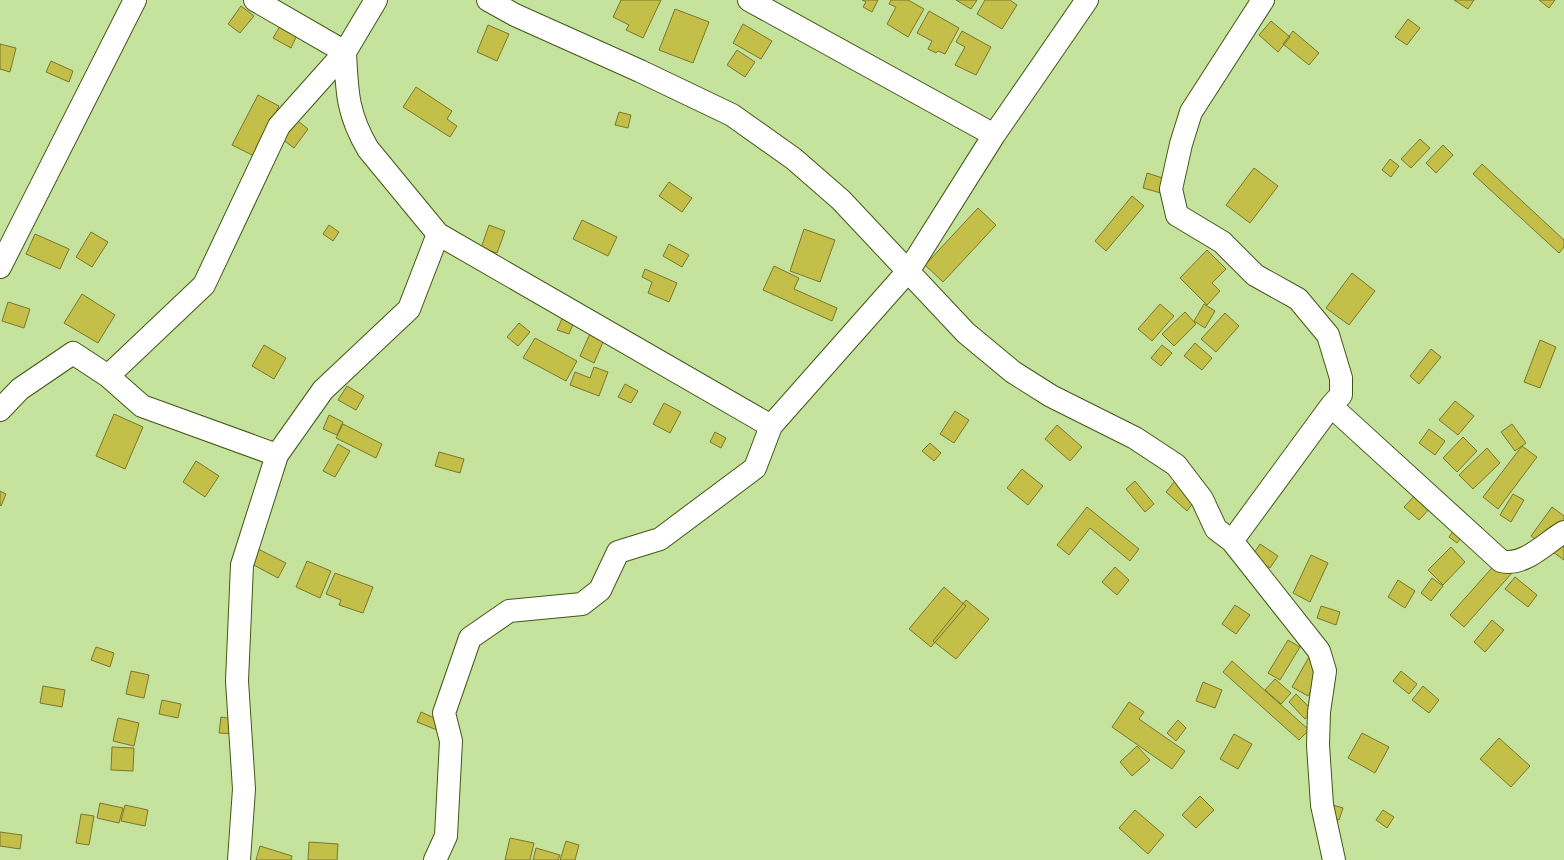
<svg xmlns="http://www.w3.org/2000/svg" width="1564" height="860" viewBox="0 0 1564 860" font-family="Merriweather,serif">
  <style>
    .building { fill: #c4bf49; stroke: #7a772d }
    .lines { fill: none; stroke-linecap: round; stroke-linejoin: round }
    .minor-casing { stroke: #415815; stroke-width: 24 }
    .minor { stroke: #fff; stroke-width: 22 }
  </style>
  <rect width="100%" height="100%" fill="#c6e39e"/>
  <path class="building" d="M621 0H661L643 38 626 30 629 25 613 17Z
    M862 0H878L872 12 863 7 866 2Z
    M891 0H908L924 9 908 37 887 24 896 7 889 4Z
    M956 0H977L971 9Z
    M985 0H1010L1017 5 1002 29 977 14Z
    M1454 0H1474L1468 9Z
    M1539 0H1555L1549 8Z
    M241 6 254 16 240 33 228 24Z
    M675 9 709 22 693 63 659 50Z
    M929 11 959 28 945 54 938 51 936 53 928 49 932 41 917 33Z
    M1408 19 1420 28 1407 45 1395 37Z
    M1271 21 1290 37 1278 52 1259 35Z
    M743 24 772 41 761 59 733 43Z
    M488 25 509 34 497 61 477 52Z
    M280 26 297 35 291 48 273 38Z
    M962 31 991 47 976 75 955 65 965 47 956 42Z
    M1293 31 1319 53 1309 65 1283 44Z
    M0 44 16 48 10 72 0 69Z
    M737 50 755 62 745 77 727 65Z
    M51 61 73 71 69 82 46 72Z
    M416 87 452 111 447 119 457 126 450 137 403 107Z
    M258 95 279 106 254 156 232 145Z
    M619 112 631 115 628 128 615 125Z
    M293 117 308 129 294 148 278 136Z
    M1420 139 1430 148 1411 168 1401 159Z
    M1443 145 1453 155 1436 173 1426 163Z
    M1390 159 1399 166 1391 177 1382 170Z
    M1482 164 1564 240V247L1559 253 1473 174Z
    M1254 168 1278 186 1250 223 1226 205Z
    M1147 173 1169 180 1164 194 1143 188Z
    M669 182 692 198 682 212 659 196Z
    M1132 196 1144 206 1106 251 1095 241Z
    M978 208 996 225 943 282 925 265Z
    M582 220 617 237 608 256 573 239Z
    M329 225 339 232 333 241 323 234Z
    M489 225 505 231 497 253 481 248Z
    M804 229 835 240 820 282 790 271Z
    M91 232 108 242 92 267 76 257Z
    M35 234 69 249 60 269 26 254Z
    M669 244 689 255 682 267 663 256Z
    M1207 250 1226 269 1212 283 1220 291 1207 305 1180 278Z
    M774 266 799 278 794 289 837 308 832 321 763 290Z
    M645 269 677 283 669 302 648 293 652 282 642 277Z
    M1352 273 1375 291 1349 325 1326 308Z
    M82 294 115 315 98 343 64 323Z
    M8 302 30 309 24 328 2 321Z
    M1160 304 1174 316 1152 341 1138 329Z
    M1204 304 1215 311 1205 328 1194 321Z
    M565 312 576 317 569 334 557 330Z
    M1185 312 1196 324 1174 346 1162 334Z
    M1225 313 1239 326 1216 352 1201 339Z
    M519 323 530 332 518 346 507 337Z
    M592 329 606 335 594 363 580 356Z
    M535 338 577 361 566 381 523 358Z
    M1540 340 1556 347 1540 388 1524 382Z
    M1195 343 1212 358 1202 370 1184 356Z
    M264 345 286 358 274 379 252 366Z
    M1162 345 1172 353 1161 366 1151 358Z
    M1431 349 1441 357 1419 384 1410 376Z
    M594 367 608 372 599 396 570 385 575 372 590 378Z
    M625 384 638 391 631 403 618 397Z
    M347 386 364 396 356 410 338 400Z
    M1455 401 1474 416 1458 435 1439 420Z
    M664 403 681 412 670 433 653 424Z
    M955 411 969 420 954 443 940 434Z
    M114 414 143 427 125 469 96 456Z
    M329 415 343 422 337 435 323 429Z
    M343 424 382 444 376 458 336 438Z
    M1512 424 1526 443 1515 451 1501 432Z
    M1057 425 1082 447 1070 461 1045 439Z
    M1429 429 1445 441 1435 455 1419 443Z
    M715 432 726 438 721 448 710 442Z
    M1463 437 1477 451 1457 472 1443 458Z
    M930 443 941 453 934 461 922 451Z
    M338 444 350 451 335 477 323 471Z
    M1522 446 1537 457 1498 509 1483 497Z
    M1487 448 1500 463 1473 489 1459 475Z
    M439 452 464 459 460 473 435 466Z
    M196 461 219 476 205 497 183 482Z
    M1022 469 1043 486 1028 505 1007 488Z
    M1135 481 1154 504 1145 512 1126 489Z
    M1175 481 1196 499 1187 511 1166 492Z
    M0 491 6 494 1 506 0 505Z
    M1418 492 1433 505 1419 520 1404 507Z
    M1513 494 1524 500 1511 522 1500 515Z
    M1087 507 1139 549 1130 561 1090 528 1069 555 1057 545Z
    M1552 507 1564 516V560L1531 536Z
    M1459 523 1467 529 1457 543 1449 537Z
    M1260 544 1278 556 1270 568 1252 556Z
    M1451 547 1465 562 1443 585 1428 570Z
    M258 549 286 563 278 578 250 563Z
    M1311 555 1328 563 1310 602 1293 593Z
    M307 561 331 571 320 598 296 587Z
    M1498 561 1512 573 1464 627 1450 615Z
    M1115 567 1129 580 1117 595 1102 582Z
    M335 573 373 587 363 613 339 605 341 600 326 594Z
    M1515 577 1537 595 1528 607 1505 589Z
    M1432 578 1443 586 1431 601 1421 593Z
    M1398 580 1415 591 1405 608 1388 597Z
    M944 587 966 606 931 647 909 629Z
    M966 600 989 619 956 659 933 641Z
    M1235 605 1250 615 1236 634 1222 624Z
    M1321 606 1340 612 1336 625 1317 618Z
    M1492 620 1504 630 1485 652 1474 642Z
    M1288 640 1300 647 1280 680 1268 673Z
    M96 647 114 653 110 667 91 660Z
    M1309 657 1325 665 1308 696 1292 687Z
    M1232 661 1309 730 1299 740 1223 672Z
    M131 671 149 675 144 698 126 694Z
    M1401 671 1417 684 1409 694 1393 681Z
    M1275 679 1291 693 1281 704 1265 690Z
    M1203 682 1222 690 1215 708 1196 701Z
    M43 686 65 690 62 707 40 703Z
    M1423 686 1439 700 1429 713 1412 700Z
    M1296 694 1313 711 1305 719 1289 702Z
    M162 700 181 704 178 718 159 714Z
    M1129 702 1144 712 1139 719 1185 751 1172 769 1112 727Z
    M421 712 441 721 437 730 417 722Z
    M221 717 239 720 237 734 219 733Z
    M118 718 139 723 134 746 113 741Z
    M1178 720 1186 728 1176 741 1167 733Z
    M1362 733 1389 747 1375 773 1348 758Z
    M1234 734 1252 744 1238 769 1220 759Z
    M1499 738 1530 766 1511 787 1480 759Z
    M1137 746 1150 760 1132 776 1120 762Z
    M112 747 134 748 133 771 111 770Z
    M1200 796 1214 810 1196 828 1182 815Z
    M1316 800 1343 808 1339 820 1312 812Z
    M100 803 123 808 119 823 97 818Z
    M125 805 148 810 145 826 121 821Z
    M1135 810 1164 835 1148 854 1119 828Z
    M1383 810 1394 817 1387 828 1376 820Z
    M81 814 94 816 89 845 76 843Z
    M0 832 22 835 20 849 0 846Z
    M510 838 534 843 530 860H505Z
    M566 841 579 845 575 860H560Z
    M309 842 338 844 337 860H308Z
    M260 846 292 856 291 860H256Z
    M536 848 560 855 558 860H533Z"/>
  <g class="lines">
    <g class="minor-casing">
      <path id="minor" d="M255 0 345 52
        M488 0 515 15 640 71 732 115 794 159 841 200 966 333 1013 372 1051 396 1135 438 1176 465 1202 499 1216 529 1232 541 1319 651 1325 671 1319 712 1318 745 1322 805 1334 860
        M749 0 994 135
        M1263 0 1191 112 1181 144 1171 189 1177 215 1222 242 1255 275 1298 299 1328 335 1341 378V395L1331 406 1501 561C1524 567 1545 543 1564 532
        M345 52C347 92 347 113 368 149L438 234 771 426
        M0 267 135 0
        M108 376 142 406 277 455
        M0 410 20 389 73 353 108 376 204 285 279 126 345 52 376 0
        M1232 541 1331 406
        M239 860 244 789 237 681 242 565 277 455 323 390 409 309 438 234
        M435 860 446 836 451 741 444 713 470 638 509 611 582 604 600 590 618 552 660 539 755 468 771 426 909 270 994 135 1087 0"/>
    </g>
    <use href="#minor" class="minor"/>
  </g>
</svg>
